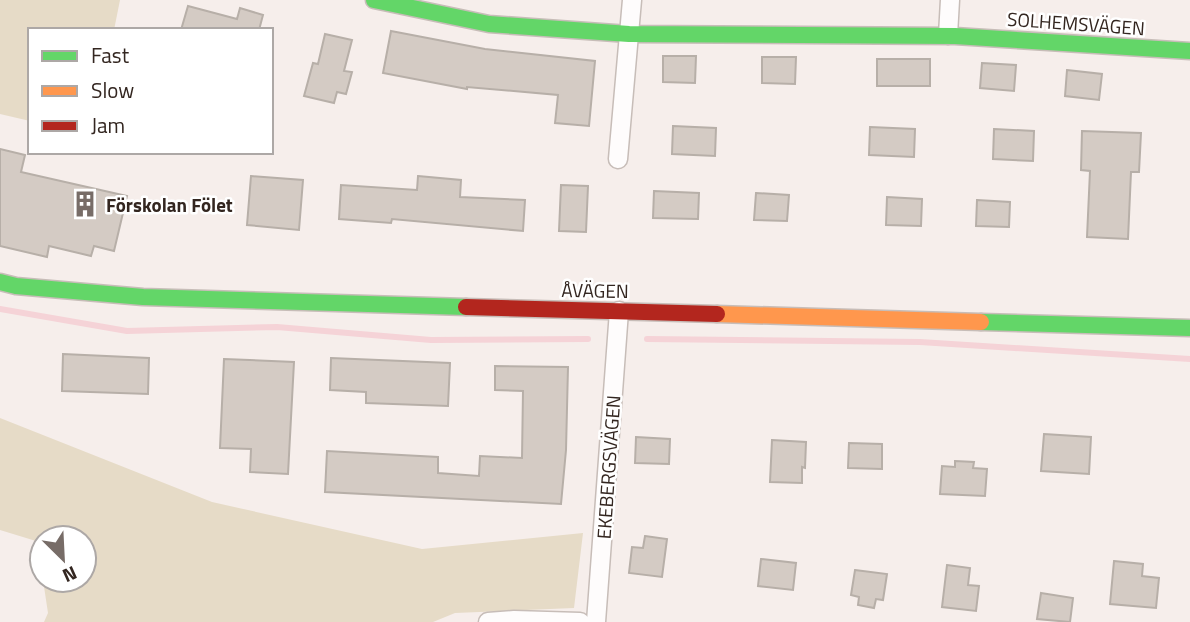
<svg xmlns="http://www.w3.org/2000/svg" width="1190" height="622" viewBox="0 0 1190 622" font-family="'Titillium Web',sans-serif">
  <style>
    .green { fill: #e6dbc7 }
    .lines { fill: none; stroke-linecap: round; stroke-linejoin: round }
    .stream { stroke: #f5d3d7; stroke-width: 6 }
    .building { fill: #d4cbc4; stroke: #b7afa8; stroke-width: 2 }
    .street-casing { stroke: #c7bdb8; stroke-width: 21 }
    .fast-casing { stroke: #c7bdb8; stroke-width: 19 }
    .slow-casing { stroke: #c7bdb8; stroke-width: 19 }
    .jam-casing { stroke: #c7bdb8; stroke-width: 19 }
    .street { stroke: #fefcfc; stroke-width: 18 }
    .fast { stroke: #63d668; stroke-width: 16 }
    .slow { stroke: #ff974d; stroke-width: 16 }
    .jam { stroke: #b3261e; stroke-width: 16 }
    .labels { text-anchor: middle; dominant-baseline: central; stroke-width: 5; stroke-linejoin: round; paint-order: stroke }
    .street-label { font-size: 19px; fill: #332620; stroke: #fff }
    .poi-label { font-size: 19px; font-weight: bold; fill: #332620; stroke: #fff; text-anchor: start }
  </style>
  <rect width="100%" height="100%" fill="#f6eeeb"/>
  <path class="green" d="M0 0H120L114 30H30V121L0 114Z
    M0 418 212 502 422 549 583 533 574 608 455 613 433 622H44L48 613 43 580H84V538H42V575L36 541 0 530Z"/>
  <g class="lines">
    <path class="stream" d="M0 309 127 331 277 327 431 340 588 339
      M647 339 920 342 1190 359"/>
  </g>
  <path class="building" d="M188 6 237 19 240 8 263 15 259 30H181Z
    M391 31 485 49 595 61 589 126 555 123 558 95 467 87V89L383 73Z
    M325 34 352 40 344 71 352 72 346 94 337 92 334 103 304 96 313 63 318 64Z
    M663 56H696L695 83 663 82Z
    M762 57H796L795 84 762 83Z
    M877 59H930V86H877Z
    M982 63 1016 65 1014 91 980 88Z
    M1067 70 1102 74 1099 100 1065 96Z
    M673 126 716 128 715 156 672 154Z
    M870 127 915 129 914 157 869 155Z
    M994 129 1034 131 1033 161 993 159Z
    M1082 131 1141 133 1139 172H1131L1128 239 1087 237 1090 171 1081 170Z
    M0 149 25 155 21 172 127 196 114 251 94 246 91 256 49 246 47 257 0 246Z
    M251 176 303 180 299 230 247 225Z
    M418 176 461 180 460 197 525 200 523 231 392 219 391 223 339 219 341 185 417 190Z
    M561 185 588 186 586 232 559 231Z
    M654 191 699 193 698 219 653 218Z
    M756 193 789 195 787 221 754 220Z
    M887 197 922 199 921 226 886 225Z
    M977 200 1010 202 1009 227 976 226Z
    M63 354 149 358 148 394 62 391Z
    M331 358 450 363 448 406 366 403V392L330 390Z
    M224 359 294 362 288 474 250 472 251 449 220 448Z
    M495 366 568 367 566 450 561 504 325 492 327 451 438 457V473L479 476 480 456 522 458 523 391 495 390Z
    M1044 434 1091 437 1089 474 1041 471Z
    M636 437 670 439 669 464 635 463Z
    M772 440 806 442 805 468 802 467V483L770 482Z
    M849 443 882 444V469L848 468Z
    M955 461 974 462 973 468 987 469 985 496 940 494 942 466 955 467Z
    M645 536 667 539 662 577 629 573 632 547 643 548Z
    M761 559 796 563 793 590 758 586Z
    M1114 561 1143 564 1142 576 1159 578 1156 608 1110 604Z
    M947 565 970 568 968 585 979 586 976 611 942 607Z
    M855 570 887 574 883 600 876 599 874 608 858 605 859 597 851 595Z
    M1041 593 1073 598 1070 622 1037 619Z"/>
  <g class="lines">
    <g class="street-casing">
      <path id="street" d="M948 35 950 0
        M618 159 632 0
        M488 622 514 620 580 622
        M596 622 619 311"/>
    </g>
    <g class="fast-casing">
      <path id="fast" d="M374 0 489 24 629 34 955 36 1190 51
        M0 282 16 286 143 297 466 307
        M981 322 1190 328"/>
    </g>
    <g class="slow-casing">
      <path id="slow" d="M717 314 981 322"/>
    </g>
    <g class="jam-casing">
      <path id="jam" d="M466 307 717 314"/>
    </g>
    <use href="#street" class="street"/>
    <use href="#fast" class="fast"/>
    <use href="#slow" class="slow"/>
    <use href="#jam" class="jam"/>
  </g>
  <defs>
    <g id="building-bare" transform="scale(2.1)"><path d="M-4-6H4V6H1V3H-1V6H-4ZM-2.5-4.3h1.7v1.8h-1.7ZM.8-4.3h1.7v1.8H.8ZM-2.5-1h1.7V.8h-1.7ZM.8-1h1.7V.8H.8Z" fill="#776c67" stroke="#fff" stroke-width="2.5" paint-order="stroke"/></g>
  </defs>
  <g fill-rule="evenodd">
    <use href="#building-bare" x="85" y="204"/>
  </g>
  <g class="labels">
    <g class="street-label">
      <text transform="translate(1076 23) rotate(4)">SOLHEMSVÄGEN</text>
      <text transform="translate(595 290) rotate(1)">ÅVÄGEN</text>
      <text transform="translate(608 467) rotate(-86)">EKEBERGSVÄGEN</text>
    </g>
    <g class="poi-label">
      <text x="106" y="204">Förskolan Fölet</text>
    </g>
  </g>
  <rect x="28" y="28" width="245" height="126" fill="#ffffff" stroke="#ada8a6" stroke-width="2"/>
  <rect x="42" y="51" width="35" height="10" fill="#63d668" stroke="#ada8a6" stroke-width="2"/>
  <text x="91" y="63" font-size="21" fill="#332620">Fast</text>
  <rect x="42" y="86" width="35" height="10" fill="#ff974d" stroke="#ada8a6" stroke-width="2"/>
  <text x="91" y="98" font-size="21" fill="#332620">Slow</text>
  <rect x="42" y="121" width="35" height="10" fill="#b3261e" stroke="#ada8a6" stroke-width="2"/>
  <text x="91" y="133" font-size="21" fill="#332620">Jam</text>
  <g transform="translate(63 559) rotate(156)"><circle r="33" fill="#ffffff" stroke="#ada8a6" stroke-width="2"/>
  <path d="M0-5L12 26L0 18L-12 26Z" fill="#776c67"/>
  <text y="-10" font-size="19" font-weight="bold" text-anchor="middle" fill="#332620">N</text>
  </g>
</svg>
